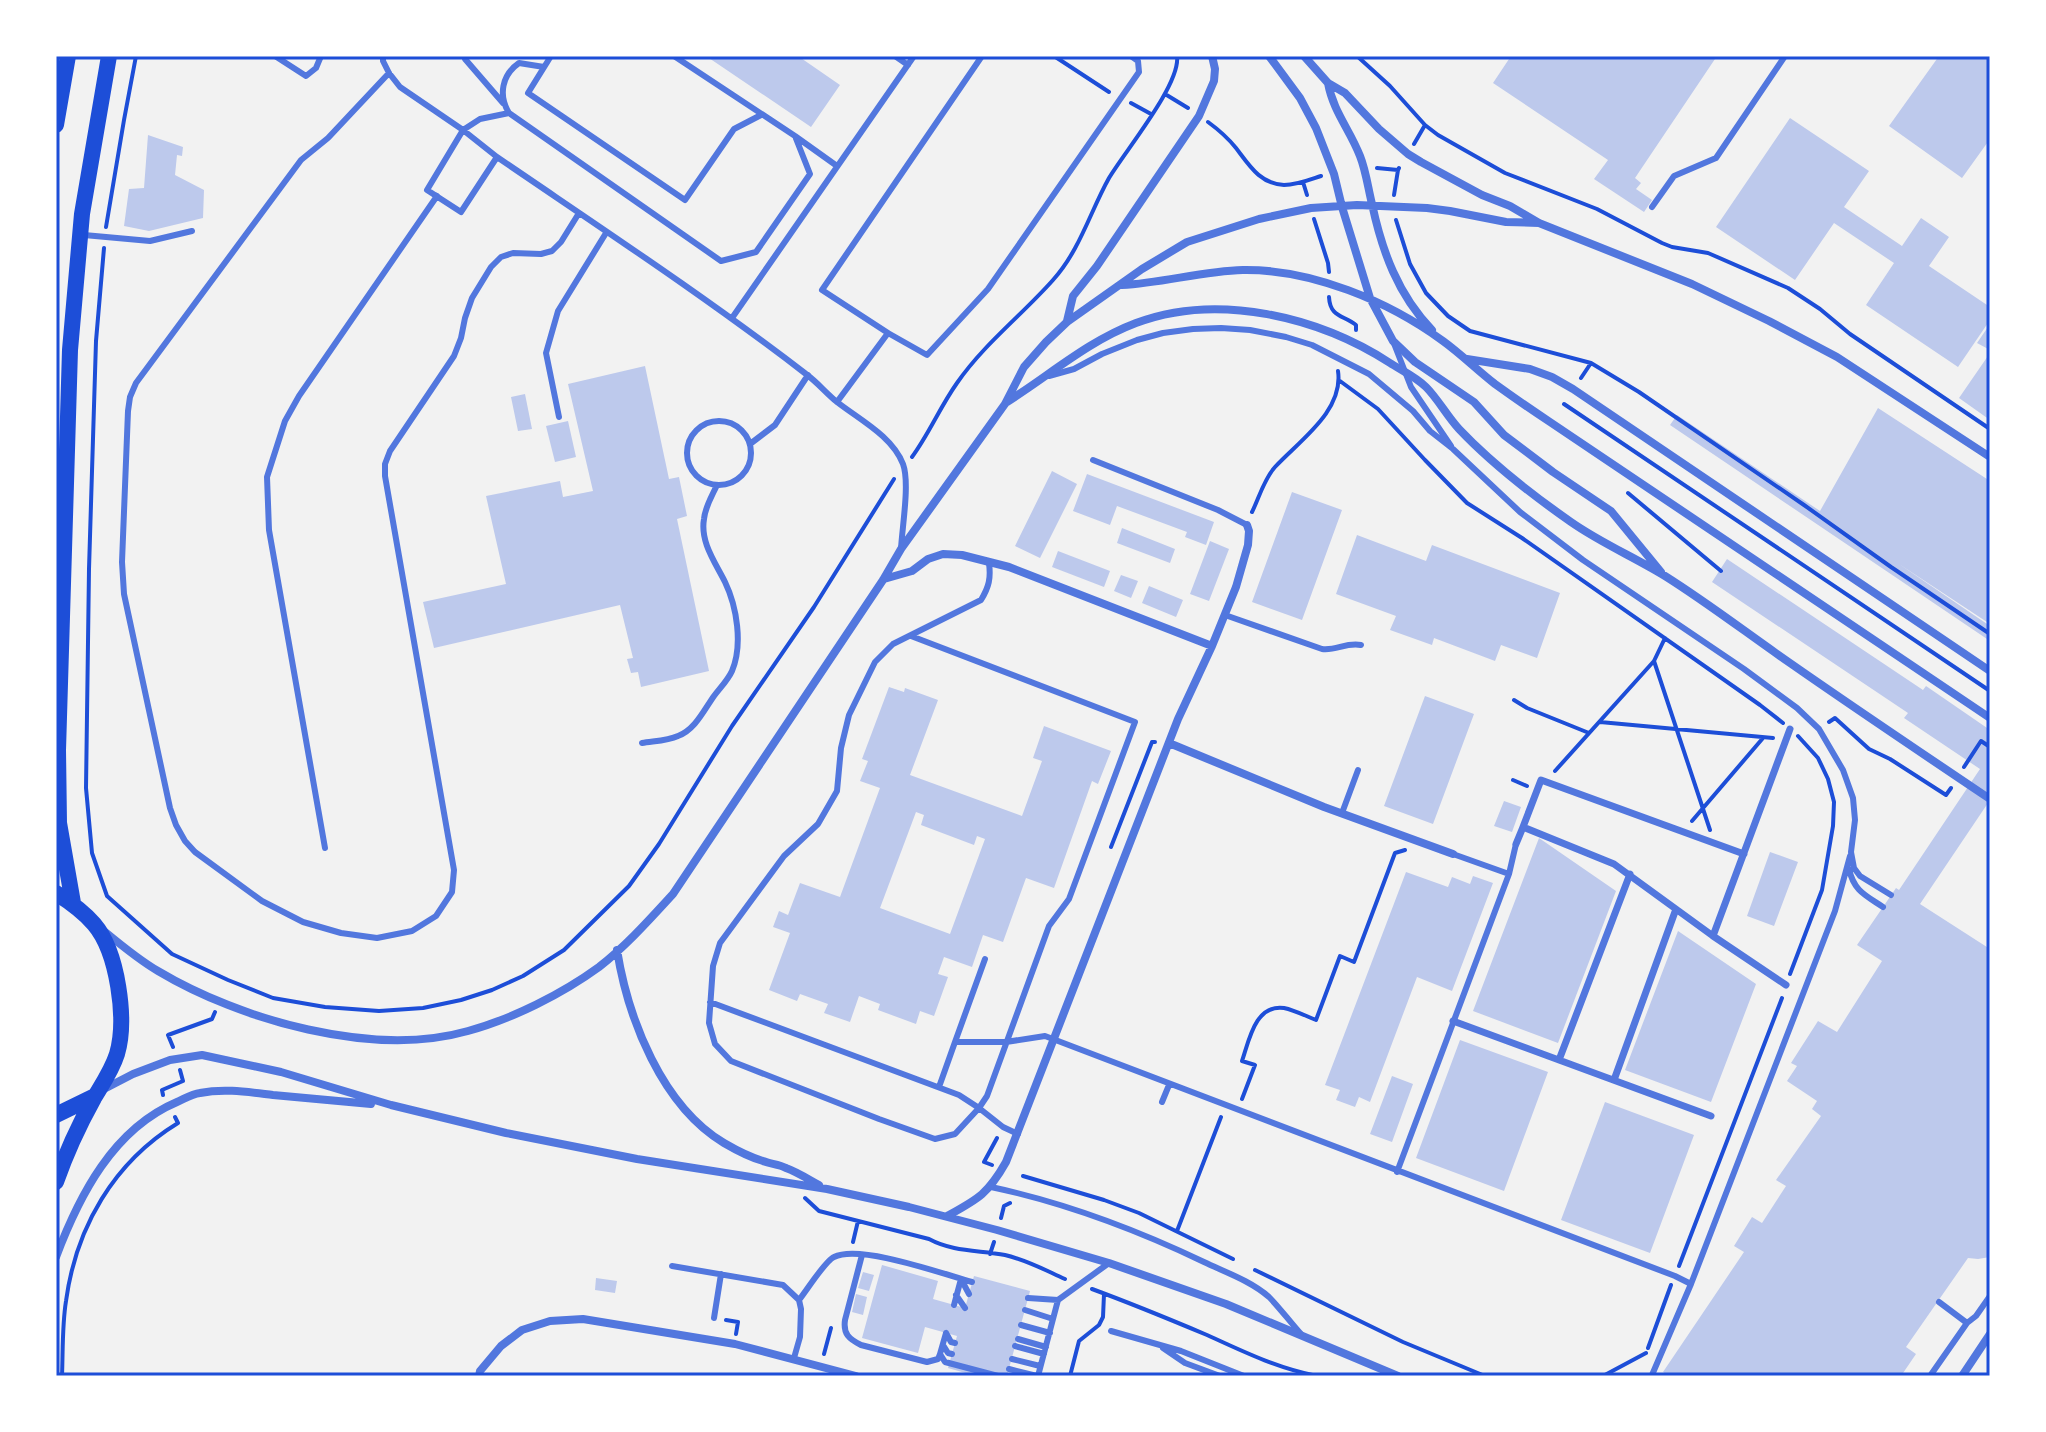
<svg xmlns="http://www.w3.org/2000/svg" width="2046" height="1432" viewBox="0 0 2046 1432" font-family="'PT Sans Narrow',sans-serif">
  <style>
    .building { fill: #bdc9ec; fill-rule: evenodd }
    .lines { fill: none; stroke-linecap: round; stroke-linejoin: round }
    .path { stroke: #1d4ed8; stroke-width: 4 }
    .service { stroke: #5277de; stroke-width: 6 }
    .pedestrian { stroke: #5277de; stroke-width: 7 }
    .minor { stroke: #5277de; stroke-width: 8 }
    .secondary { stroke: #1d4ed8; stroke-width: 16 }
    .neatline { fill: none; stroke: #1d4ed8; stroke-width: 3 }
  </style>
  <rect width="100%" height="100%" fill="#f2f2f2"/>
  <path class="building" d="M706 56H798L840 85 811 127Z
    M1511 56H1717L1635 178 1641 183 1636 189 1652 200 1644 212 1594 179 1608 160 1493 83Z
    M1939 56H1990V139L1962 178 1889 126Z
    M1790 118 1869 171 1844 207 1902 246 1921 218 1949 237 1929 266 1990 307V320L1958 367 1866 305 1894 263 1834 223 1795 280 1716 227Z
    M148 135 183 147 182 156 177 155 175 175 204 190 203 218 149 231 124 226 129 189 144 188Z
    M1990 324V350L1977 343Z
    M1990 353V420L1959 398Z
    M645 366 669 479 679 477 687 516 677 519 709 671 641 687 638 672 631 673 627 659 633 658 620 605 434 648 423 602 506 584 486 496 560 481 563 497 593 491 568 384Z
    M525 394 532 429 518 431 511 397Z
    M1878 408 1990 481V624L1899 564 1990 626V641L1670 425 1677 415 1820 511Z
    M568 421 576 457 555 462 546 426Z
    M1052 471 1077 484 1040 558 1015 546Z
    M1087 474 1214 522 1206 545 1185 537 1187 532 1117 506 1110 525 1073 511Z
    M1292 492 1342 510 1302 620 1252 602Z
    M1122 528 1175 549 1170 563 1117 543Z
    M1357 535 1426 561 1432 545 1560 593 1537 658 1501 645 1495 661 1434 638 1432 645 1390 630 1396 616 1336 594Z
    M1210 541 1229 549 1209 601 1190 594Z
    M1058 551 1110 571 1104 587 1052 567Z
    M1727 559 1923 690 1926 686 1990 730V800L1920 904 1990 949V1257L1978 1259 1968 1258 1906 1347 1916 1354 1901 1376H1669L1663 1372 1744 1252 1734 1246 1752 1217 1762 1223 1786 1186 1776 1180 1821 1116 1812 1109 1817 1101 1787 1081 1797 1066 1791 1063 1818 1021 1837 1032 1882 961 1857 945 1896 888 1899 890 1980 769 1904 718 1908 713 1712 582Z
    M1121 575 1138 581 1131 598 1114 591Z
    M1149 586 1183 600 1176 617 1142 603Z
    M889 687 904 692 905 688 938 700 910 775 1022 816 1042 761 1033 758 1044 726 1111 751 1098 784 1092 781 1054 888 1026 878 1003 942 983 935 972 967 944 957 938 974 948 977 934 1016 920 1011 916 1024 878 1010 880 1004 859 996 850 1022 824 1013 828 1004 800 994 797 1001 769 990 790 933 773 927 779 911 788 915 800 883 840 897 880 788 860 781 868 761 862 759ZM916 812 924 815 921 825 974 845 977 836 985 839 950 934 880 908Z
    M1425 696 1474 714 1433 824 1384 806Z
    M1504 801 1521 807 1512 832 1494 826Z
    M1539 838 1616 891 1558 1043 1473 1011Z
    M1770 852 1798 862 1774 926 1747 916Z
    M1406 872 1448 887 1452 877 1470 884 1473 876 1493 883 1452 991 1417 977 1370 1102 1359 1097 1355 1107 1336 1100 1340 1090 1325 1085Z
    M1678 931 1756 984 1711 1102 1625 1070Z
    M1460 1040 1548 1072 1504 1191 1416 1158Z
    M1392 1076 1413 1084 1392 1142 1370 1134Z
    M1605 1102 1694 1135 1650 1253 1561 1220Z
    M882 1265 938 1281 933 1299 965 1308 974 1276 1030 1291 1007 1376H976L948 1368 957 1336 925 1327 918 1353 862 1338Z
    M863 1272 874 1275 869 1291 858 1288Z
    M596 1278 617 1281 615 1293 595 1290Z
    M856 1294 867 1297 863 1315 852 1312Z"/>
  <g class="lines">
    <path class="path" d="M1054 56 1109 92
      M1357 56 1390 86 1425 125 1438 135 1505 173 1597 209 1662 243 1672 247 1708 253 1788 288 1820 309 1850 334 1990 429
      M1165 94 1188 108
      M1131 103 1151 114
      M1208 122C1219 130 1228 138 1236 148 1249 165 1260 184 1284 185 1297 185 1309 180 1321 176
      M1414 144 1425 125
      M1377 168 1398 170 1399 168
      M1303 182 1307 195
      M1394 195 1398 170
      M1314 219 1328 263 1329 272
      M1396 220 1410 264 1426 293 1448 316 1470 331 1591 363 1639 392 1804 505 1891 567 1990 634
      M106 227 124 120 136 56
      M104 248 96 341 89 569 86 788 92 853 107 896 172 954 228 980 273 998 325 1007 379 1011 423 1008 461 1000 492 990 523 976 564 950 629 886 659 844 732 726 814 607 894 479
      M1329 297C1330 317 1343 315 1356 325V330
      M1581 378 1591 363
      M1340 381 1378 409 1425 460 1467 503 1522 538 1760 705 1783 723
      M1564 404 1990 691
      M912 457C929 434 940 407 957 383 984 344 1022 315 1053 280 1080 250 1090 212 1109 178 1125 151 1181 84 1177 56
      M1628 493 1721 571
      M1252 512C1259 498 1264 479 1275 467 1299 441 1344 411 1338 371
      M1654 661 1710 830
      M1514 700 1527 708 1589 733
      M1600 722 1773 738
      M1829 722 1835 718 1869 749 1890 759 1946 795 1951 788
      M1964 767 1981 741 1990 747
      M1555 771 1654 661 1665 638
      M1513 780 1527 786
      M1692 821 1763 738
      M1111 847 1152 742H1155
      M1790 974 1822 890 1833 826 1834 802 1828 779 1818 758 1798 736
      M173 1047 168 1035 212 1019 215 1012
      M163 1095 162 1090 183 1081 180 1070
      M1242 1099 1255 1065 1242 1061C1249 1041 1255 1004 1284 1008 1294 1010 1306 1016 1316 1020L1340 956 1354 962 1395 853 1405 850
      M992 1165 984 1162 997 1138
      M1023 1176 1104 1200 1139 1213 1233 1259
      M805 1198 819 1211 929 1239C953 1252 979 1250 1005 1255 1027 1260 1045 1270 1065 1279
      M1001 1218 1004 1206 1010 1203
      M1177 1231 1221 1117
      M853 1242 858 1221
      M990 1254 994 1242
      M1679 1266 1782 998
      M1255 1270 1403 1342 1485 1376
      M1092 1289C1130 1303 1169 1319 1207 1335 1244 1352 1277 1368 1317 1376
      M726 1320 738 1322 736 1334
      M1648 1348 1671 1285
      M824 1354 831 1328
      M62 1376C63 1351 62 1326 66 1301 76 1227 114 1162 178 1123L175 1117
      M1070 1376 1079 1341 1099 1325 1103 1317 1104 1294
      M1603 1376 1646 1353"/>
    <path class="service" d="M275 56 306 76 316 68 321 56
      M383 56V61L389 73 400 87 463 130 497 157C601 228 706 297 806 374 817 382 826 393 837 402 860 420 892 436 903 464 910 483 902 528 901 549
      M466 56 465 59 503 103
      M551 56 528 93 685 200 734 129 761 115
      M674 56 795 136 837 166
      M895 56 908 65
      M982 56 822 290 888 333 927 355 988 289 1139 72 1138 61 1131 56
      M544 67 519 63C502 75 498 95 509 113L721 261 756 252 810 174 795 136
      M389 73 328 138 301 160 136 383 130 397 128 411 122 562 124 594 170 808 176 825 185 841 195 852 262 901 303 922 341 933 377 938 412 931 436 916 452 892 454 870 385 476V464L390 451 454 356 461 338 465 318 472 298 491 267 501 257 513 253 541 254 552 251 561 242 579 213
      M497 157 461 212 427 190 463 130 480 119 509 113
      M1652 207 1674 176 1716 158 1785 56
      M84 235 150 241 192 231
      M732 318 914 56
      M1393 341 1411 387 1451 446
      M1049 376 1074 369 1102 354 1137 340 1163 333 1193 329 1221 328 1250 330 1286 337 1312 345 1369 374 1413 411 1430 431 1453 449 1520 512 1583 560 1744 669 1797 708 1819 729 1843 770 1853 798 1855 820 1851 852 1854 868 1860 876 1891 895
      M837 402 888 333
      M559 417 546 353 558 311 606 233
      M687 453a32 32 0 1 1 64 0a32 32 0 1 1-64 0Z
      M750 444 775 425 808 375
      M1093 460 1218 510 1247 525
      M1225 615 1322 649C1336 651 1346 642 1361 645
      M911 636 1135 722 1069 899 1049 926 987 1096 979 1108 1003 1127 1018 1134
      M642 743C653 741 667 741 678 736 695 730 704 710 714 696 720 688 728 680 732 671 743 645 737 607 725 582 715 562 700 542 704 519 705 507 712 496 717 485
      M1342 813 1358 770
      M325 848 269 530 267 477 285 421 299 396 437 196
      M1453 854 1509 874
      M1849 869C1854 891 1865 895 1883 907
      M710 1002 959 1095 979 1108 955 1134 935 1139 879 1119 731 1061 715 1044 709 1023 713 966 720 943 784 856 818 824 837 791 841 748 849 715 875 662 893 644 981 600C989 587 991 578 989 563
      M955 1042 985 959
      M939 1087 955 1042H1006L1045 1036 1675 1276 1691 1284
      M1162 1102 1169 1085
      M1397 1172 1509 874 1516 844
      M991 1187C1066 1203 1135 1229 1204 1262 1225 1272 1251 1281 1269 1297 1280 1308 1290 1322 1301 1334
      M862 1255 845 1320C843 1334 849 1339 861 1345L927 1362 938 1359 940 1354
      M672 1266 783 1285 799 1300 801 1309 800 1337 794 1358
      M961 1279 969 1294
      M956 1295 965 1308
      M1028 1298 1058 1300 1109 1263
      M799 1300C807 1290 825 1261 834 1257 860 1244 943 1274 972 1282
      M954 1305 961 1279
      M1025 1310 1053 1319
      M714 1318 721 1274
      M1967 1323 1976 1316 1990 1296
      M1021 1325 1050 1333
      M1111 1331 1181 1351 1244 1376
      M946 1333 940 1354 945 1362 998 1376
      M946 1333 951 1342 955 1343
      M1018 1339 1046 1347
      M943 1345 948 1353 952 1354
      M1015 1346 1044 1354
      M1163 1348 1185 1363 1220 1376
      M1012 1359 1040 1366
      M1009 1369 1037 1376
      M1652 1375 1691 1284 1835 911 1850 856
      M1038 1376 1058 1300
      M1930 1376 1967 1323 1939 1302"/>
    <path class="pedestrian" d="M1523 827 1541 780 1744 854
      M1516 844 1523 827 1614 864 1713 936 1786 985
      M1713 936 1790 729
      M1453 1021 1711 1116
      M1559 1060 1630 874
      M1614 1080 1676 909"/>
    <path class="minor" d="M1269 56 1300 98 1316 128 1334 174 1342 207 1370 298 1393 341 1415 362 1474 402 1504 435 1553 472 1611 511 1661 572
      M1304 56 1328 83 1345 93 1379 129 1408 154 1421 162 1482 195 1510 206 1539 223 1692 284 1769 321 1837 357 1990 457
      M1328 83C1333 111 1350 130 1360 156 1366 171 1368 188 1372 204 1382 251 1398 295 1432 330
      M1122 285C1163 283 1202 271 1243 270 1312 269 1388 301 1443 341 1461 354 1477 370 1495 384 1513 397 1532 410 1550 422L1990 718
      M1067 321 1073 296 1097 266 1199 116 1214 81 1215 69 1212 56
      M1467 359 1530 369 1552 377 1573 389 1990 671
      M1007 402C1050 375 1088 341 1136 323 1218 292 1319 317 1390 363 1401 370 1416 377 1426 387 1438 399 1447 416 1459 429 1493 465 1531 494 1571 522 1601 543 1634 557 1665 576 1708 603 1748 634 1790 663 1856 709 1923 754 1990 799
      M884 579 912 571 928 559 943 554 962 555 1009 567 1212 646
      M1169 743 1324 807 1453 854
      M104 931C121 945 139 960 158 971 240 1020 373 1058 468 1031 512 1019 562 994 599 967 626 946 650 919 673 894L883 580 901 549 1005 404 1024 367 1046 342 1067 322 1142 269 1187 242 1259 219 1311 208 1357 205 1427 208 1450 211 1506 222 1539 223
      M617 950C628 1019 662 1106 724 1143 736 1150 749 1157 763 1161 770 1164 779 1164 786 1168 797 1172 808 1179 819 1185
      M104 1089 133 1074 170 1060 202 1055 281 1072 391 1105 506 1133 637 1159 827 1189 909 1207 997 1230 1109 1263 1226 1304 1398 1376
      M947 1216C978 1199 988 1194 1006 1162L1178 719 1212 646 1236 587 1248 545 1249 531 1247 525
      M56 1257C79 1196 113 1129 177 1102 184 1099 192 1094 200 1093 224 1088 248 1092 273 1095 305 1098 338 1101 371 1104
      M479 1376 480 1371 501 1346 522 1330 550 1321 583 1319 735 1344 856 1376
      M1962 1376 1990 1334"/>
    <path class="secondary" d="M56 125 68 56
      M56 893C70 902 83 911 94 924 118 952 127 1020 117 1054 112 1070 103 1083 94 1098 79 1125 66 1153 56 1182
      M73 903 59 823 58 750 70 350 82 214 109 56
      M56 1115 95 1096"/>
  </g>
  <rect width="2046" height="1432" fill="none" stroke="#ffffff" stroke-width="116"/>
  <rect x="58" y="58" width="1930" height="1316" class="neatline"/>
</svg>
